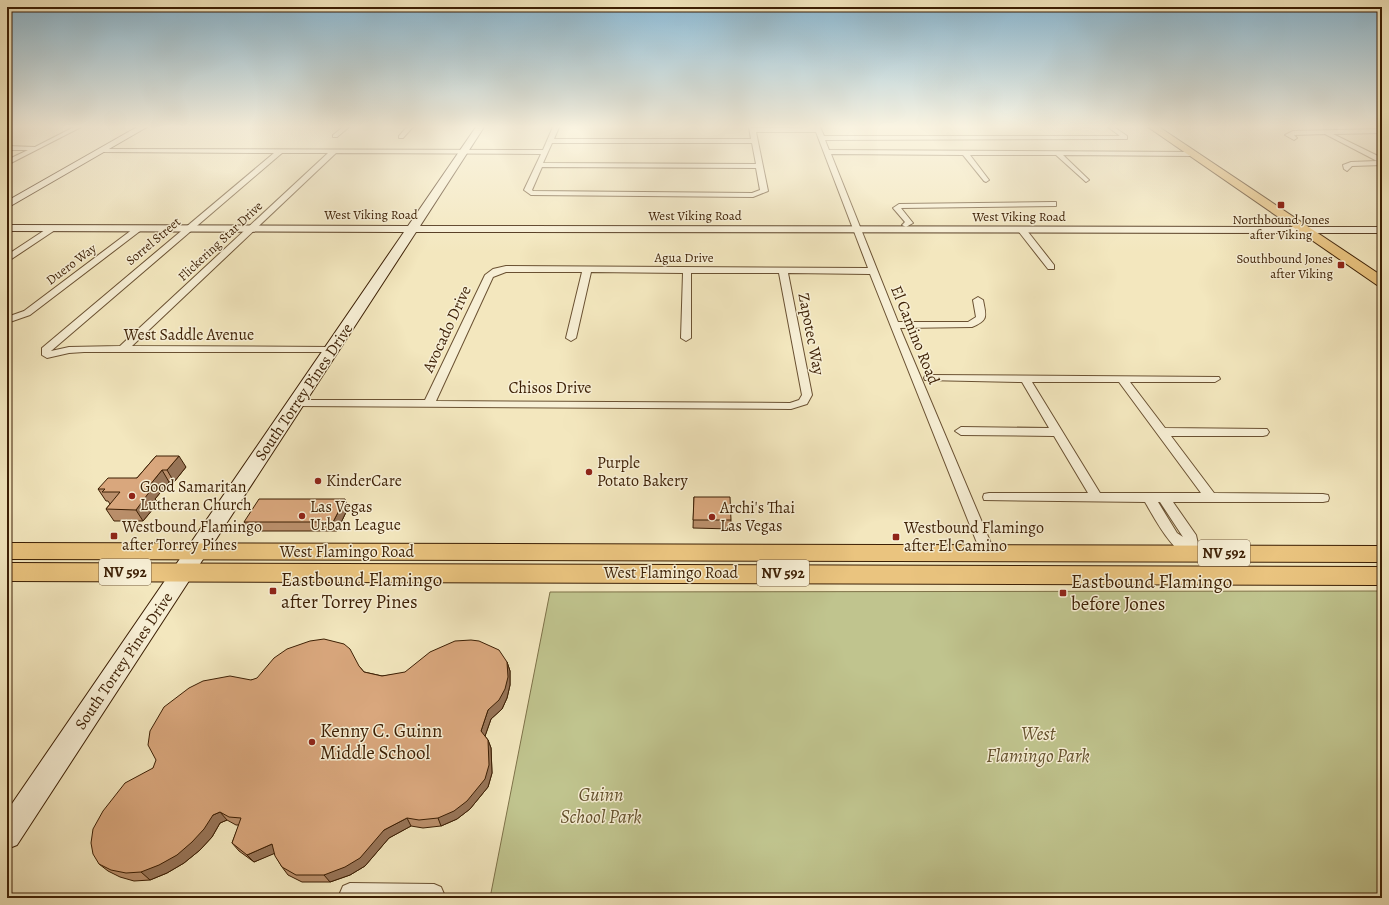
<svg xmlns="http://www.w3.org/2000/svg" width="1389" height="905" viewBox="0 0 1389 905" font-family="Alegreya,serif">
  <style>
    .green { fill: #c0c48e; stroke: #7e7249 }
    .lines { fill: none; stroke-linecap: round; stroke-linejoin: round }
    .street-casing { stroke: #6a5132; stroke-width: 2 }
    .secondary-casing { stroke: #3c1f04; stroke-width: 2 }
    .primary-casing { stroke: #3c1f04; stroke-width: 2 }
    .street { fill: #f7efd5; fill-rule: evenodd }
    .secondary { fill: #f7efd5; fill-rule: evenodd }
    .primary { fill: #eac47f; fill-rule: evenodd }
    .wall { fill: #bb906c; stroke: #3c1f04 }
    .shaded-wall { fill: #987558; stroke: #3c1f04 }
    .building { fill: #d9a77d; stroke: #3c1f04 }
    .poi-dot { fill: #8f2418; stroke: #f7efd5; stroke-width: 1.5 }
    .labels { text-anchor: middle; dominant-baseline: central; stroke-width: 3; stroke-linejoin: round; paint-order: stroke }
    .far-street-label { font-size: 13px; fill: #3c1f04; stroke: #f7efd5 }
    .far-poi-label { font-size: 13px; fill: #3c1f04; stroke: #f7efd5 }
    .shield { fill: #f7efd5; stroke: #745d43; stroke-width: 1 }
    .shield-label { font-size: 15px; font-weight: bold; fill: #3c1f04 }
    .street-label { font-size: 16px; fill: #3c1f04; stroke: #f7efd5 }
    .poi-label { font-size: 16px; fill: #3c1f04; stroke: #f7efd5; text-anchor: start }
    .near-poi-label { font-size: 19px; fill: #3c1f04; stroke: #f7efd5; text-anchor: start }
    .near-park-label { font-size: 19px; font-style: italic; fill: #64512d; stroke: #f7efd5 }
  </style>
  <rect width="100%" height="100%" fill="#f3e7be"/>
  <filter id="stains"><feTurbulence type="fractalNoise" baseFrequency=".005" numOctaves="4"/><feColorMatrix values="0 0 0 0 .2 0 0 0 0 .09 0 0 0 0 .02 0 0 0 .5 -.17"/></filter>
  <radialGradient id="worn" r=".72"><stop offset=".6" stop-color="#630" stop-opacity="0"/><stop offset="1" stop-color="#630" stop-opacity=".3"/></radialGradient>
  <path class="green" d="M1382 591V898H490L550 592Z"/>
  <g class="lines">
    <g class="street-casing">
      <path id="street" d="M74 127H81L7 165V160L28 150H7V146L35 147Z
        M343 127H349L337 137H333V135Z
        M407 127H413L403 138H399V136Z
        M553 127H559L554 139H751L749 127 755 128 820 127 824 136H1120L1108 127H1114L1127 136V139L825 140 829 150 1194 152 1197 154 1194 156 1063 155 1088 179 1089 180 1086 182 1056 155H970L989 180 986 182 984 181 963 155 831 154 898 322H968L976 317 973 300 978 297 983 300C986 316 989 320 972 327L900 328 995 553 993 557 988 558 983 557 981 553 870 274 788 273 812 395 807 404 791 409 296 406 290 403 296 400H425L485 275 493 269 506 266 868 268 816 132H756L768 191 753 197 531 195 524 190 541 154 336 153 132 346 332 347 336 348 337 350 336 352H84L69 353 47 358 42 355V348L274 153 102 152 99 150 100 149 543 150ZM552 143H752L756 164 543 163ZM282 153H328L120 346 69 347 51 351ZM542 167 756 168 760 190 752 193 533 191 532 190ZM506 272H582L566 338 571 341 576 338 591 272 683 273 681 338 686 341 691 338V273H779L802 395 799 400 790 403 436 401 493 277Z
        M1382 129V133L1333 134 1382 158V165L1352 166 1347 171 1344 169 1343 165 1351 162 1377 161 1325 134 1294 135 1297 138 1294 140 1285 135 1293 131Z
        M1053 202H1056V206L901 208 913 223 906 227 902 225 905 222 893 208 899 204Z
        M51 226 58 228 7 262V255Z
        M137 226 144 228 30 315 7 323V317L24 311Z
        M1019 228H1025L1054 265V269H1048L1019 232Z
        M929 375 1219 377 1220 379 1215 382H1130L1165 428 1267 429 1269 432 1267 435 1263 436H1171L1214 493 1323 494 1328 495 1329 498 1328 501 1323 502H1173L1196 535 1200 553 1198 557C1177 563 1154 517 1145 502L984 500 983 497 984 494 989 493H1088L1054 436 961 435 955 431 961 427 1049 428 1022 382 925 380 924 378 925 376ZM1032 382H1119L1201 493H1100ZM1158 502H1160L1183 537 1177 533Z
        M350 883 434 884 441 887 444 894 443 898H342L340 893 343 886Z"/>
    </g>
    <g class="secondary-casing">
      <path id="secondary" d="M137 127H147L7 208V201Z
        M476 127H484L420 226 1382 227V233L416 232 17 845 7 849V811L404 232 7 231V225L408 226Z"/>
    </g>
    <g class="primary-casing">
      <path id="primary" d="M1148 127H1159L1382 276V286L1377 285Z
        M7 543 1382 546V562L7 559Z
        M7 563 1382 567V585L7 581Z"/>
    </g>
    <use href="#street" class="street"/>
    <use href="#secondary" class="secondary"/>
    <use href="#primary" class="primary"/>
  </g>
  <path class="wall" d="M156 456 186 467 174 482H169L155 499 158 503 143 521H114L106 509 110 504 108 501H106L98 489 137 478Z
    M694 497 731 520V529L693 528Z
    M348 508 337 531H249L244 522Z
    M507 662 510 671V685L507 698 502 709 491 719 485 736 488 740 491 748 492 773 488 787 470 809 457 819 441 826 423 828 411 826 389 838 365 866 350 875 330 882H302L288 875 282 867 274 853 254 862 239 851 232 843 239 825H236L227 820 220 823 212 837 200 850 184 863 167 873 150 880 134 881 120 877 108 871 99 864 153 768 251 680 359 666 364 672 382 676Z"/>
  <path class="shaded-wall" d="M179 456 186 467 174 482 167 470Z
    M162 470 169 482 155 499 158 503 143 521 136 510 145 491Z
    M345 499 348 508 337 531 333 522Z
    M507 662 510 671V685L507 698 502 709 491 719 484 739 481 731 488 710Z
    M488 740 491 748 492 773 488 787 470 809 457 819 441 826 438 818Z
    M220 812 227 820 220 823 212 837 200 850 184 863 167 873 150 880 141 872 213 815Z
    M407 818 411 826 389 838 365 866 350 875 330 882 324 875 384 830Z
    M272 844 278 852 254 862 247 855Z"/>
  <path class="building" d="M156 456H179L167 470H162L145 491H150L136 510 106 509 120 492H102L105 489H98L108 478H137Z
    M694 497H730L731 520H693Z
    M259 499H345L333 522H244Z
    M324 639 344 644 350 649 359 666 364 672 382 676 405 672 430 652 455 641 471 640 479 641 499 650 507 662 508 677 505 689 499 700 488 710 481 731 488 740 489 765 485 779 467 801 454 811 438 818 419 820 407 818 384 830 360 858 345 867 324 875H296L282 867 275 856 272 844 247 855 232 843 241 818 229 817 220 812 213 815 204 829 192 842 177 855 159 865 141 872 126 873 111 870 99 864 93 854 91 843 93 829 103 811 125 783 153 768 156 760 148 745 150 731 164 707 189 688 203 681 230 676 251 680 257 678 274 658 287 649 310 641Z"/>
  <linearGradient id="sky" x2="0" y2="1"><stop stop-color="#89b8d3"/><stop offset="0.5" stop-color="#faf4e2"/><stop offset="1" stop-color="#faf4e2" stop-opacity="0"/></linearGradient>
  <rect width="1389" height="253" fill="url(#sky)"/>
  <g class="poi-dot">
    <rect x="1277" y="201" width="8" height="8" rx="2"/>
    <rect x="1337" y="261" width="8" height="8" rx="2"/>
    <circle cx="589" cy="472" r="4"/>
    <circle cx="318" cy="481" r="4"/>
    <circle cx="132" cy="496" r="4"/>
    <circle cx="302" cy="516" r="4"/>
    <circle cx="712" cy="517" r="4"/>
    <rect x="110" y="532" width="8" height="8" rx="2"/>
    <rect x="892" y="533" width="8" height="8" rx="2"/>
    <rect x="269" y="587" width="8" height="8" rx="2"/>
    <rect x="1059" y="589" width="8" height="8" rx="2"/>
    <circle cx="312" cy="742" r="4"/>
  </g>
  <g class="labels">
    <g class="far-street-label">
      <text x="371" y="214">West Viking Road</text>
      <text x="695" y="215">West Viking Road</text>
      <text x="1019" y="216">West Viking Road</text>
      <text transform="translate(153 241) rotate(-40)">Sorrel Street</text>
      <text transform="translate(220 241) rotate(-43)">Flickering Star Drive</text>
      <text x="684" y="257">Agua Drive</text>
      <text transform="translate(71 264) rotate(-37)">Duero Way</text>
    </g>
    <g class="far-poi-label">
      <text x="1281" y="219">Northbound Jones<tspan x="1281" dy="15">after Viking</tspan></text>
      <text x="1333" y="258" text-anchor="end">Southbound Jones<tspan x="1333" dy="15">after Viking</tspan></text>
    </g>
    <g class="shield">
      <rect x="1198" y="540" width="52" height="26" rx="3"/>
      <rect x="99" y="559" width="52" height="26" rx="3"/>
      <rect x="757" y="560" width="52" height="26" rx="3"/>
    </g>
    <g class="shield-label">
      <text x="1224" y="553">NV 592</text>
      <text x="125" y="572">NV 592</text>
      <text x="783" y="573">NV 592</text>
    </g>
    <g class="street-label">
      <text transform="translate(447 329) rotate(-65)">Avocado Drive</text>
      <text transform="translate(811 334) rotate(79)">Zapotec Way</text>
      <text x="189" y="335">West Saddle Avenue</text>
      <text transform="translate(915 335) rotate(68)">El Camino Road</text>
      <text x="550" y="388">Chisos Drive</text>
      <text transform="translate(304 392) rotate(-56)">South Torrey Pines Drive</text>
      <text x="347" y="552">West Flamingo Road</text>
      <text x="671" y="573">West Flamingo Road</text>
      <text transform="translate(124 661) rotate(-56)">South Torrey Pines Drive</text>
    </g>
    <g class="poi-label">
      <text x="597" y="463">Purple<tspan x="597" dy="18">Potato Bakery</tspan></text>
      <text x="326" y="481">KinderCare</text>
      <text x="140" y="487">Good Samaritan<tspan x="140" dy="18">Lutheran Church</tspan></text>
      <text x="310" y="507">Las Vegas<tspan x="310" dy="18">Urban League</tspan></text>
      <text x="720" y="508">Archi's Thai<tspan x="720" dy="18">Las Vegas</tspan></text>
      <text x="122" y="527">Westbound Flamingo<tspan x="122" dy="18">after Torrey Pines</tspan></text>
      <text x="904" y="528">Westbound Flamingo<tspan x="904" dy="18">after El Camino</tspan></text>
    </g>
    <g class="near-poi-label">
      <text x="281" y="580">Eastbound Flamingo<tspan x="281" dy="22">after Torrey Pines</tspan></text>
      <text x="1071" y="582">Eastbound Flamingo<tspan x="1071" dy="22">before Jones</tspan></text>
      <text x="320" y="731">Kenny C. Guinn<tspan x="320" dy="22">Middle School</tspan></text>
    </g>
    <g class="near-park-label">
      <text x="1038" y="734">West<tspan x="1038" dy="22">Flamingo Park</tspan></text>
      <text x="601" y="795">Guinn<tspan x="601" dy="22">School Park</tspan></text>
    </g>
  </g>
  <rect width="1389" height="905" fill="none" stroke="#f3e7be" stroke-width="24"/>
  <rect x="8" y="8" width="1373" height="889" fill="none" stroke="#3c1f04" stroke-width="2"/>
  <rect x="12" y="12" width="1365" height="881" fill="none" stroke="#3c1f04"/>
  <rect width="100%" height="100%" filter="url(#stains)"/>
  <rect width="100%" height="100%" fill="url(#worn)"/>
</svg>
